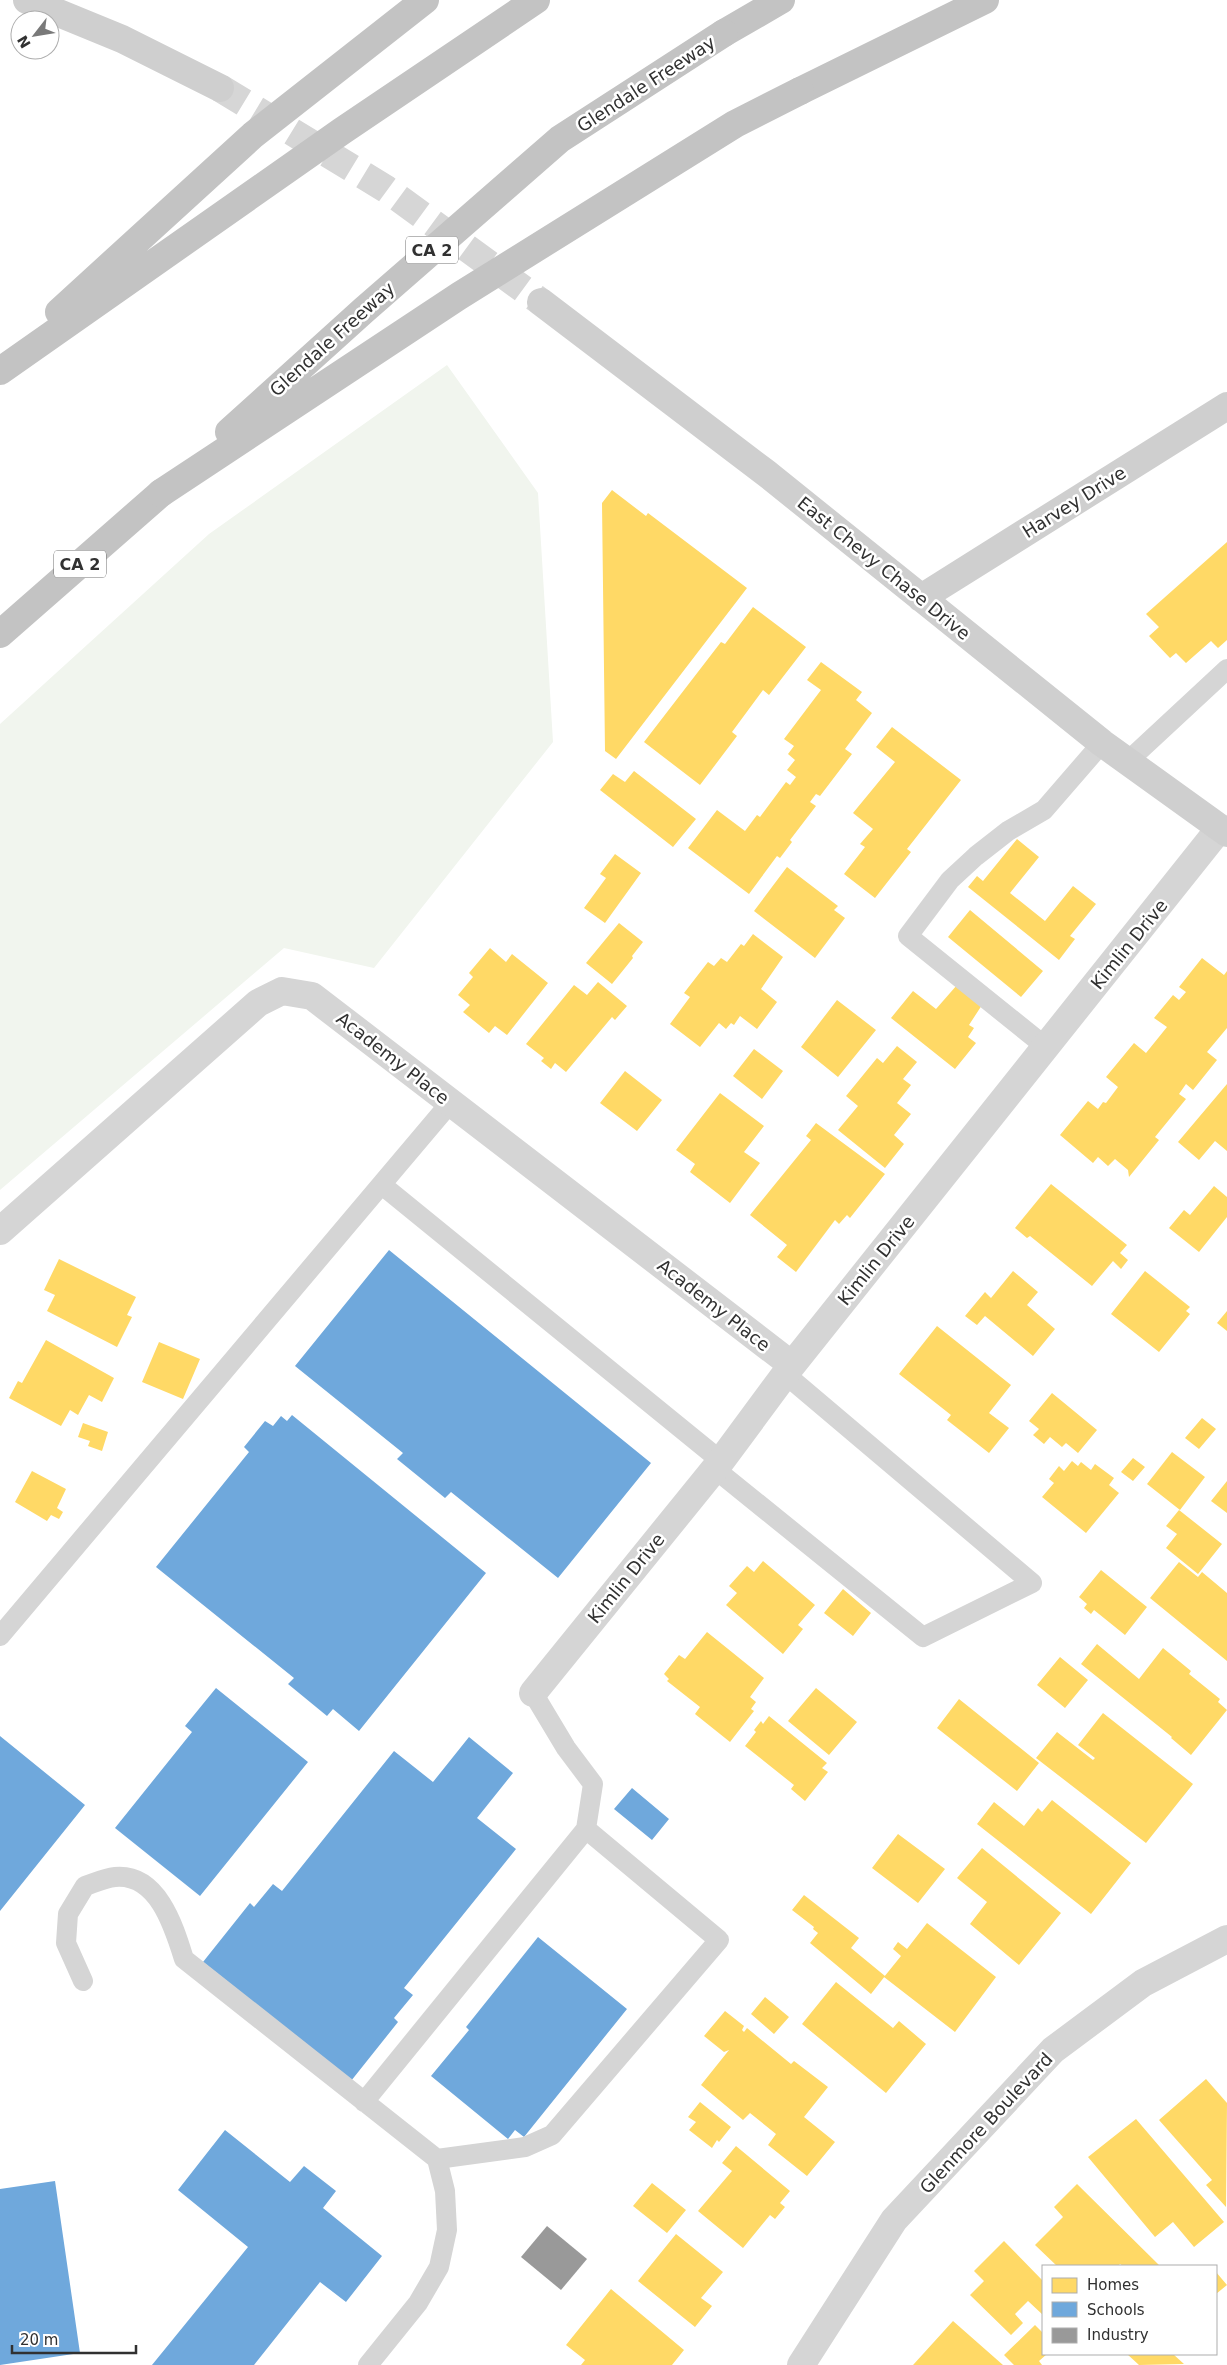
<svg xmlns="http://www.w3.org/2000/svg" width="1227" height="2365" viewBox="0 0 1227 2365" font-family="'DejaVu Sans',sans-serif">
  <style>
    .green { fill: #f1f5ee }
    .homes { fill: #ffd966 }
    .schools { fill: #6fa8dc }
    .industry { fill: #999 }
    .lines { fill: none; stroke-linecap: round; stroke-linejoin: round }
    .secondary-tunnel { stroke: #d6d6d6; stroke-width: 28; stroke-dasharray: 28 14; stroke-linecap: butt }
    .service { stroke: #d5d5d5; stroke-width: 20 }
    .minor { stroke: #d5d5d5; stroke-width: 28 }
    .secondary { stroke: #cfcfcf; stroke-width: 28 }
    .motorway { stroke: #c3c3c3; stroke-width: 28 }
    .motorway-bridge { stroke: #c3c3c3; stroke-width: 28 }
    .labels { text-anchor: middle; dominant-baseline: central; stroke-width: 5; stroke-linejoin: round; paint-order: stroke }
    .shield { fill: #fff; stroke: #6f6f6f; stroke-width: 1 }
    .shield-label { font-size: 16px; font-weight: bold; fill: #313131 }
    .street-label { font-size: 18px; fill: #313131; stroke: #fff }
  </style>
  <rect width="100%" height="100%" fill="#fff"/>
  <path class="green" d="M447 365 538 493 553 742 374 968 284 948 0 1190V724L209 534Z"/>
  <path class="homes" d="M612 490 646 516 648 513 747 588 616 759 605 751 602 503Z
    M1227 542V640L1218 648 1211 641 1186 663 1176 653 1170 658 1149 636 1159 627 1146 614Z
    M753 607 806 647 769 695 763 690 732 732 737 736 700 785 644 742 721 642 725 644Z
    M821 662 862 692 856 700 872 713 845 749 852 754 820 796 816 794 810 802 816 806 790 840 792 842 780 858 777 856 749 894 688 848 717 810 745 831 757 815 760 817 786 782 790 785 796 777 787 770 795 760 788 754 794 746 784 739 821 690 807 680Z
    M892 727 961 780 907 849 911 852 875 898 844 874 865 847 860 844 873 829 853 813 895 762 876 747Z
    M634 771 696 819 673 847 600 790 613 774 625 782Z
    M1017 839 1039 857 1010 893 1045 921 1073 886 1096 904 1070 936 1075 939 1059 960 968 887 977 876 983 881Z
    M615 854 641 873 605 923 584 908 606 878 600 874Z
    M787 867 838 906 834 910 845 918 815 958 754 911Z
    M970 910 1043 971 1021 997 948 937Z
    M619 923 643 942 632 956 633 958 612 984 586 963Z
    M753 934 783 957 761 989 777 1002 757 1029 740 1016 734 1025 731 1023 726 1029 719 1023 700 1047 670 1024 690 997 684 993 708 962 714 966 721 958 727 962 741 944 744 946Z
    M490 948 506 962 512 954 548 983 507 1035 495 1026 489 1033 463 1012 470 1005 458 995 473 977 469 973Z
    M1202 958 1224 975 1227 971V1028L1207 1052 1217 1060 1193 1090 1186 1084 1179 1094 1186 1099 1155 1137 1159 1140 1129 1177 1128 1170 1115 1159 1108 1166 1098 1157 1093 1163 1060 1135 1088 1101 1098 1109 1103 1102 1106 1103 1118 1087 1106 1077 1134 1043 1146 1053 1167 1027 1154 1018 1173 995 1179 1000 1186 992 1179 987Z
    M598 982 627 1006 615 1020 612 1017 566 1072 555 1063 551 1069 541 1061 544 1058 526 1044 574 985 587 995Z
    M957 985 982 1005 969 1025 974 1028 968 1037 976 1043 955 1069 891 1018 913 991 936 1009Z
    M837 1000 876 1030 838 1077 801 1047Z
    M897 1046 917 1062 903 1079 911 1085 897 1103 911 1114 894 1135 904 1144 885 1168 838 1130 858 1106 846 1096 877 1058 883 1063Z
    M754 1049 783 1071 762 1099 733 1076Z
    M625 1071 662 1100 637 1131 600 1103Z
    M1227 1084V1151L1215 1141 1199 1160 1178 1142Z
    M720 1093 764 1126 744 1152 760 1163 730 1203 690 1172 695 1164 676 1150Z
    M816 1123 885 1174 850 1218 847 1215 839 1224 835 1220 796 1272 777 1257 787 1245 750 1215 811 1140 806 1136Z
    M1051 1184 1127 1245 1120 1253 1128 1260 1121 1269 1113 1261 1092 1286 1030 1236 1027 1238 1015 1228Z
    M1214 1186 1227 1197V1217L1199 1252 1169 1228 1184 1210 1190 1215Z
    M59 1259 136 1297 127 1315 132 1317 117 1347 47 1311 55 1295 44 1290Z
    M1013 1271 1038 1292 1027 1305 1055 1329 1033 1356 985 1316 977 1325 965 1316 985 1292 991 1298Z
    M1145 1271 1190 1307 1186 1311 1190 1314 1159 1352 1111 1314Z
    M1227 1311V1331L1217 1323Z
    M937 1326 1011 1385 989 1413 1009 1428 989 1453 947 1420 951 1415 899 1374Z
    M46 1340 114 1378 102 1402 89 1395 78 1415 70 1410 61 1426 9 1398 18 1381 22 1383Z
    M159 1342 200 1359 183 1399 142 1382Z
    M1052 1393 1097 1430 1078 1453 1066 1443 1062 1447 1050 1437 1044 1444 1033 1435 1039 1429 1029 1421Z
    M1202 1418 1216 1429 1199 1449 1185 1438Z
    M83 1423 108 1432 102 1451 88 1446 90 1441 78 1437Z
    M1172 1452 1205 1477 1180 1510 1147 1484Z
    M1133 1458 1145 1467 1133 1481 1121 1472Z
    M1072 1461 1078 1466 1081 1462 1091 1470 1095 1464 1114 1478 1109 1485 1119 1493 1086 1533 1042 1497 1054 1483 1049 1479 1059 1466 1064 1471Z
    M32 1471 66 1489 57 1508 63 1512 59 1519 51 1515 47 1521 15 1502Z
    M1227 1481V1513L1211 1501Z
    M1179 1510 1222 1544 1198 1574 1166 1548 1177 1534 1166 1526Z
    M763 1561 815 1605 798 1625 803 1629 783 1654 726 1605 737 1593 729 1586 747 1566 754 1572Z
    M1179 1562 1198 1577 1202 1572 1227 1593V1661L1150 1598Z
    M1101 1570 1147 1607 1125 1635 1094 1610 1091 1614 1084 1608 1087 1604 1079 1597Z
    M843 1589 871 1613 853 1636 824 1613Z
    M707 1632 764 1678 750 1697 756 1702 751 1709 754 1711 730 1742 695 1714 700 1707 667 1681 669 1679 664 1674 679 1655 685 1659Z
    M1097 1644 1139 1679 1163 1648 1191 1671 1189 1674 1220 1699 1218 1702 1227 1710 1191 1755 1171 1738 1172 1737 1081 1664Z
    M1060 1657 1088 1680 1065 1708 1037 1685Z
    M816 1688 857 1722 829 1755 788 1721Z
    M959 1699 1039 1763 1017 1791 937 1728Z
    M1103 1713 1193 1784 1146 1843 1036 1758 1057 1732 1093 1760 1095 1758 1078 1745Z
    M769 1716 827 1763 822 1768 828 1772 805 1801 791 1789 794 1785 745 1746 756 1732 754 1730 761 1721 763 1724Z
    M1052 1800 1131 1863 1091 1914 977 1824 994 1802 1024 1826 1038 1808 1042 1812Z
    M898 1834 945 1869 918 1903 872 1868Z
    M982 1848 1061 1913 1019 1965 970 1924 987 1902 957 1878Z
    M804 1895 859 1938 851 1948 885 1976 871 1994 810 1943 818 1933 813 1929 814 1927 792 1910Z
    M927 1923 996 1977 955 2032 884 1977 901 1956 893 1949 898 1942 907 1949Z
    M836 1982 893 2028 899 2021 926 2044 886 2093 802 2024Z
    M765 1997 789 2017 774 2034 751 2014Z
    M725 2011 744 2026 742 2030 744 2032 747 2028 791 2064 794 2061 828 2087 804 2117 835 2142 807 2176 768 2145 776 2134 750 2113 743 2120 701 2085 729 2050 724 2052 704 2036Z
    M1206 2079 1227 2103 1226 2207 1206 2185 1212 2180 1159 2120Z
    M700 2102 731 2127 719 2142 717 2140 712 2148 689 2130 696 2122 688 2117Z
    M1136 2119 1224 2222 1194 2247 1173 2222 1155 2237 1088 2157Z
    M736 2146 790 2191 780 2203 785 2207 775 2219 770 2215 743 2248 698 2211 732 2171 722 2163Z
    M652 2183 686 2210 667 2233 633 2206Z
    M1077 2184 1160 2266H1123L1120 2264 1118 2266H1057L1035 2245 1063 2217 1054 2207Z
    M676 2234 723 2272 701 2298 712 2306 695 2327 638 2281Z
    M1004 2241 1043 2281V2315L1028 2301 1015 2314 1023 2323 1011 2335 970 2295 984 2281 974 2271Z
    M1216 2272 1227 2285 1216 2294Z
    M611 2289 684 2350 672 2365H581L585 2360 566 2345Z
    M953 2321 1003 2365H913Z
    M1035 2325 1043 2333V2354H1047L1039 2361 1042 2365H1014L1004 2355Z
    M1127 2354H1173L1184 2364 1139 2365Z"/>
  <path class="schools" d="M389 1250 651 1463 558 1578 451 1492 445 1498 397 1459 403 1453 295 1366Z
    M292 1415 486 1573 359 1731 333 1709 327 1716 288 1684 294 1678 156 1567 249 1452 244 1447 265 1421 273 1426 281 1416 287 1421Z
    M216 1688 308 1762 200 1896 115 1828 192 1732 185 1726Z
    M0 1736 85 1805 0 1911Z
    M469 1737 513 1773 477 1818 516 1849 404 1988 413 1995 394 2018 398 2022 351 2081 203 1962 250 1903 254 1907 273 1884 282 1891 394 1751 433 1782Z
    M632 1788 669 1819 652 1840 614 1809Z
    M538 1937 627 2009 524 2137 515 2130 508 2139 431 2076 469 2030 466 2027Z
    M225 2130 290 2182 304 2166 336 2191 323 2208 382 2256 346 2302 320 2282 254 2365H152L248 2247 178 2190Z
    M55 2181 80 2353 0 2365V2189Z"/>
  <path class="industry" d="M547 2226 587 2259 561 2290 521 2257Z"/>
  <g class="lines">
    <path class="secondary-tunnel" d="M220 88 386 189 541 302"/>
    <path class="service" d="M1128 761 1227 669
      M1046 1047 908 936 950 880 976 856 1008 831 1044 810 1102 743
      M382 1185 721 1461
      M715 1469 923 1637 1032 1583 785 1374
      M0 1636 451 1102
      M83 1981 66 1943 68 1914 85 1886C94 1883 105 1878 115 1877 158 1873 174 1927 184 1959L437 2159 445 2191 447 2230 439 2267 418 2303 368 2365
      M364 2102 586 1829 593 1784 566 1748 533 1693
      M437 2159 525 2147 552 2135 719 1940 586 1829"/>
    <path class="minor" d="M0 1231 258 1003 282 991 312 996 792 1365
      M533 1693 721 1461 792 1365 1220 828
      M801 2365 894 2220 1053 2050 1143 1983 1227 1939"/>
    <path class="secondary" d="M27 0 122 39 220 88
      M541 302 766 473 1102 743 1227 833
      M921 598 1227 406"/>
    <path class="motorway" d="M724 33 781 0
      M800 91 985 0
      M0 634 161 493"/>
    <path class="motorway-bridge" d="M59 312 253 135 425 0
      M0 371 342 131 536 0
      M229 432 364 310 560 139 724 33
      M161 493 459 296 735 124 800 91"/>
  </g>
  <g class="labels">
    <g class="shield">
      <rect x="406" y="236.5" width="52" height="27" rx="4"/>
      <rect x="54" y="550.5" width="52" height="27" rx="4"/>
    </g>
    <g class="shield-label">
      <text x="432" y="250">CA 2</text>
      <text x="80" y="564">CA 2</text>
    </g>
    <g class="street-label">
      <text transform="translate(646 84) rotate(-33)">Glendale Freeway</text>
      <text transform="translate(332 339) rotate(-42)">Glendale Freeway</text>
      <text transform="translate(1074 502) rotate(-32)">Harvey Drive</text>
      <text transform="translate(884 568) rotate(39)">East Chevy Chase Drive</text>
      <text transform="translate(1129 944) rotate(-51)">Kimlin Drive</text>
      <text transform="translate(393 1058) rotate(38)">Academy Place</text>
      <text transform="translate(876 1260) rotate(-51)">Kimlin Drive</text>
      <text transform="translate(714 1305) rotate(38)">Academy Place</text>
      <text transform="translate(626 1578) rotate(-51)">Kimlin Drive</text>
      <text transform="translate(986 2123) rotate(-47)">Glenmore Boulevard</text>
    </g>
  </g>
  <rect x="1042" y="2265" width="175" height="90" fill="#ffffff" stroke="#adadad"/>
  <rect x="1052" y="2278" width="25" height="15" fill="#ffd966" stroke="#adadad"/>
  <text x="1087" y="2290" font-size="15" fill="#313131">Homes</text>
  <rect x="1052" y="2302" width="25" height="15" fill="#6fa8dc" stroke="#adadad"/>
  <text x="1087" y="2315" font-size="15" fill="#313131">Schools</text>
  <rect x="1052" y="2328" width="25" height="15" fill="#999999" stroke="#adadad"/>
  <text x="1087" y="2340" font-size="15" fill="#313131">Industry</text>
  <g transform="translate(35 35) rotate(239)"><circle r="24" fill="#ffffff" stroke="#adadad"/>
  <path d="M0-4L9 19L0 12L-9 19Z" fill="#797979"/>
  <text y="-8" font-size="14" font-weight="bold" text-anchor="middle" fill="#313131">N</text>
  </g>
  <path d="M12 2345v8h124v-8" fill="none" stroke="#313131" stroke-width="2.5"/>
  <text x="20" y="2345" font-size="15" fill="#313131" stroke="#ffffff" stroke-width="4" paint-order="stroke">20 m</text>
</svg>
